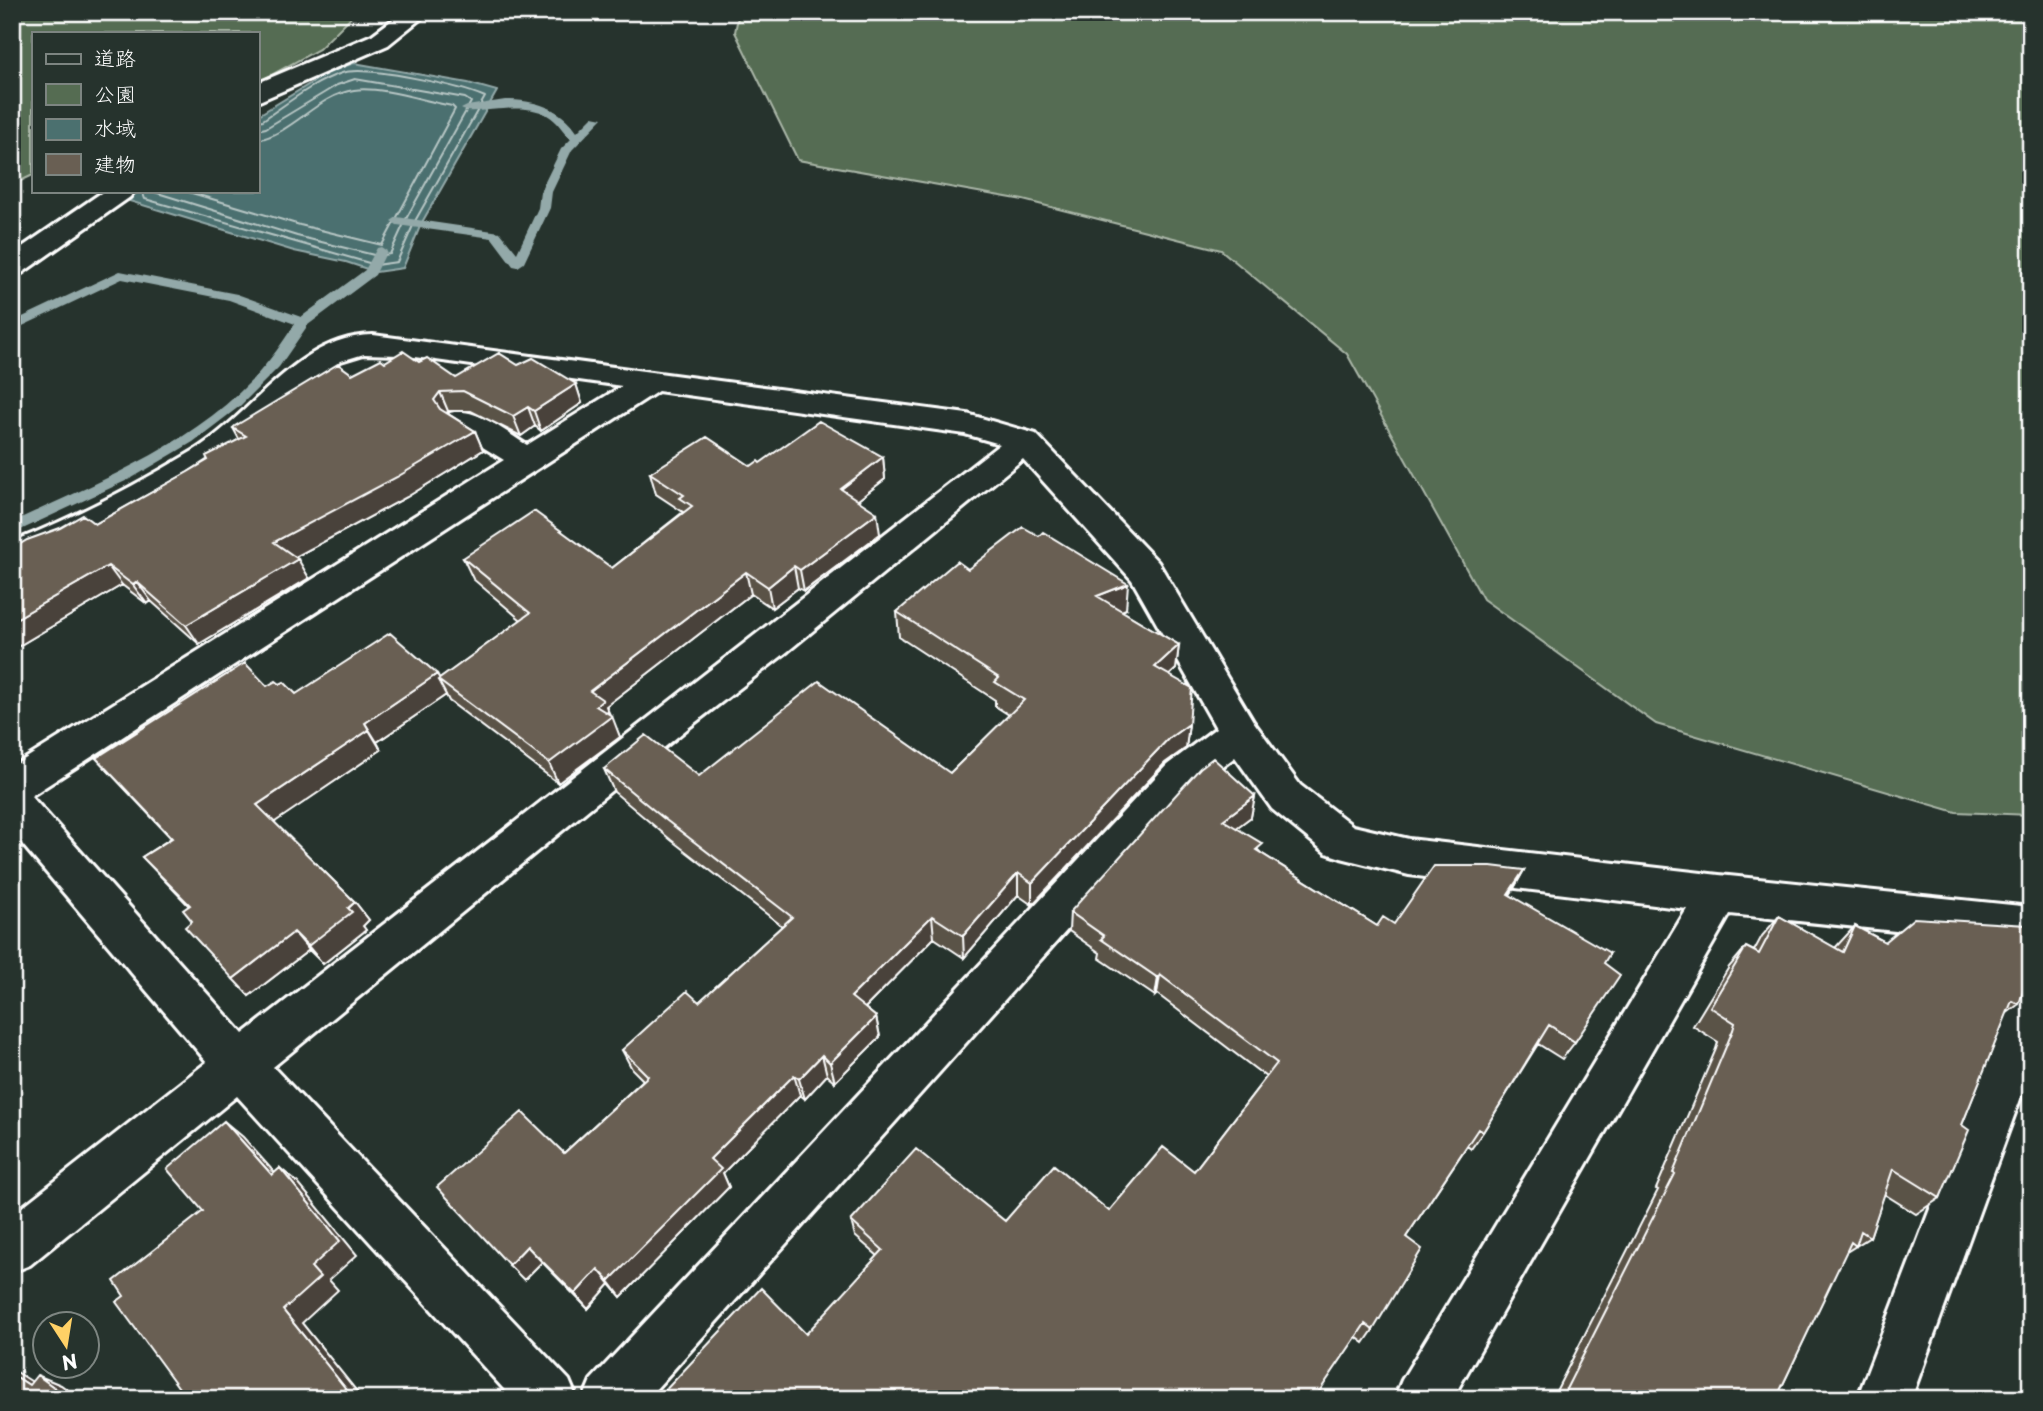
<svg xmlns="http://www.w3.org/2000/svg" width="2043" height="1411" viewBox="0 0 2043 1411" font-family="'Playpen Sans','Klee One',sans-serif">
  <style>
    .green { fill: #556c52; stroke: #aab6a8; stroke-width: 2 }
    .water { fill: #4b706f; stroke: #93a9a9; stroke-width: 2 }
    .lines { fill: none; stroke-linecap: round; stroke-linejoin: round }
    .shore { stroke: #b7c6c5; stroke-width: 2 }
    .stream { fill: #93a9a9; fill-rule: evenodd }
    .minor-casing { stroke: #fff; stroke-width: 6 }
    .minor { fill: #26332d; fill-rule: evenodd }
    .wall { fill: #5a5247; stroke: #fff; stroke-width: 2 }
    .shaded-wall { fill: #4a423a; stroke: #fff; stroke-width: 2 }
    .building { fill: #695f53; stroke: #fff; stroke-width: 2 }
  </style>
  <rect width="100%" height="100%" fill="#26332d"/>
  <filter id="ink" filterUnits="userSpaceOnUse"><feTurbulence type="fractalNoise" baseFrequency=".0143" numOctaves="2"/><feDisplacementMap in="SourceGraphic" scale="14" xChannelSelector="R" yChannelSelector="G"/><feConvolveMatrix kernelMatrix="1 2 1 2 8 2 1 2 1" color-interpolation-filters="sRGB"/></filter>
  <g filter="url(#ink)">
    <path class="green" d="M12 12H356L319 49 257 83V33H33V175L12 185Z
      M739 12H2031V815L1956 812 1656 724 1483 599 1347 354 1221 250 1023 200 798 160 735 32Z"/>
    <path class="water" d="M354 63 468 83 497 91 421 224 403 268 376 272 346 262 294 251 126 200 140 191H257V116L331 71Z"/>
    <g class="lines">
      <path class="shore" d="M142 191 145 199 376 265 397 262 415 221 485 97C460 86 367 65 342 73 313 82 288 103 263 120L257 121
        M151 191 297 236 378 256 390 254 407 217 471 102 465 98 355 79 337 85 266 128 257 130
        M185 191 300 225 382 245 455 109 452 106C424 101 381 86 354 90 317 95 294 133 257 140"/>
      <path class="stream" d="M505 100C535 100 560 107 577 132L593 116 603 118 572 150 552 192 550 208 524 263 518 267 513 266 492 238 397 225 391 221 397 217 500 232 517 253 538 208 540 192 561 149 571 139C562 131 558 121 547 115 520 100 472 117 461 109L467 106Z
        M381 247 387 251 375 275 308 325 279 367 240 406 193 442 132 478 12 534V522C102 480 207 440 270 359 279 348 287 335 295 324L229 300 122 279 12 331V322L120 271 237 294 301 317 365 270 377 248Z"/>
      <g class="minor-casing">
        <path id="minor" d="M403 12H429L388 45 257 102 258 83 372 35Z
          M104 191H134L130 197 22 273 12 275V254Z
          M373 335 967 414 1036 434 1158 562 1253 721 1300 785 1353 826 1409 839 1719 875 2031 907V945L1730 914 1452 1399H1394L1402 1380 1687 909 1409 875 1341 858 1326 853 1272 809 1235 757 1195 787 647 1399H583L591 1380 1167 765 1216 728 1132 580 1023 459 788 651 688 728 273 1067 569 1380 577 1399H513L237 1096 30 1265 12 1272V1215L207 1062 12 832V767L504 460 450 427 445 420 450 413C476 406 505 432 527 445L622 386 400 355 364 354 341 361 219 465 74 545 12 568V542C74 518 136 485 193 451 253 415 297 336 373 335ZM658 391 965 434 1000 444 243 1034 31 796Z
          M2031 985V1069L1911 1399H1857L2008 1006 2015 991Z"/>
      </g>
      <use href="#minor" class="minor"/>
    </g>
    <path class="wall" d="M385 362H419L456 378 518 365 576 384 582 403 541 431 535 426 521 436 471 411H448L447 413 475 431 483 450 407 497 295 557 309 578 199 644 151 601 147 604 122 585 12 650 95 524 188 472 239 439 233 428 352 374Z
      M883 457 885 479 858 500 880 534 804 591 798 588 772 608 751 594 606 706 620 737 558 783 449 701 446 695 377 742 381 750 274 822 355 902 369 920 363 926 366 930 323 964 309 950 249 996 192 921 189 906 142 857 171 838 96 758 267 686 280 684 296 694 437 674 440 679 521 620 473 579 463 558 612 568 683 512 656 494 650 473 751 466 760 463Z
      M968 569 1126 609 1122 611 1179 645 1176 669 1170 675 1189 724 1186 748 1165 763 1032 905 1018 895 964 958 934 938 865 1008 876 1017 880 1037 835 1082 827 1075 805 1099 800 1095 723 1173 729 1187 621 1297 610 1284 588 1309 542 1262 524 1280 564 1153 643 1080 632 1069 622 1050 699 1002 782 926 671 840 614 792 604 769 699 776 950 773 1009 715 995 706V700L899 637 897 612Z
      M1255 796 1251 817 1236 828 1261 853 1377 926 1394 924 1524 870 1510 895 1604 963 1575 1042 1562 1059 1538 1044 1483 1132 1471 1149 1467 1146 1406 1237 1373 1330 1364 1343 1356 1337 878 1256 855 1236 851 1221H1005L1109 1211 1194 1171 1266 1077 1157 994 1155 996 1099 958 1100 953 1069 931 1070 912Z
      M1779 916 1835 948 1855 926 1885 942 2019 1004 2006 1014 1962 1125 1940 1198 1916 1214 1884 1194 1870 1237 1845 1253 1776 1399H1552L1658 1190 1656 1189 1716 1049 1718 1042 1693 1026 1729 967 1746 947 1754 951 1762 936Z"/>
    <path class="shaded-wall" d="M576 384 582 403 541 431 534 411Z
      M440 392 448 411 442 420 434 400Z
      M528 407 535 426 521 436 513 416Z
      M475 431 483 450 407 497 286 562 274 542Z
      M883 457 885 479 844 511 841 489Z
      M877 513 880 534 804 591 800 570Z
      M298 559 309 578 199 644 186 625Z
      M108 566 122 585 12 650V621Z
      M794 566 798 588 772 608 768 587Z
      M746 572 751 594 606 706 610 718 612 716 620 737 558 783 549 763 590 691Z
      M137 582 151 601 147 604 133 585Z
      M1128 584 1126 609 1096 621 1097 596Z
      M1179 645 1176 669 1152 691 1155 667Z
      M437 674 442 683 438 680 446 695 377 742 365 723Z
      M1189 724 1186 748 1165 763 1032 905V883L1168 739Z
      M369 730 381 750 272 824 257 805Z
      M1255 796 1251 817 1219 841 1223 820Z
      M1524 870 1513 890 1497 914 1508 894Z
      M1018 873V895L964 958 963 936Z
      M355 902 369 920 363 926 366 930 323 964 308 946Z
      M932 916 934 938 855 1018 851 997Z
      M294 932 309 950 249 996 233 979Z
      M1160 975 1157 994 1155 996 1158 978Z
      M876 1017 880 1037 835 1082 830 1063Z
      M822 1055 827 1075 805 1099 799 1079Z
      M794 1075 800 1095 723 1173 729 1187 621 1297 609 1281 710 1159Z
      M224 1121 243 1137 290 1190 272 1175Z
      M280 1168 298 1183 357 1255 329 1280 338 1290 302 1323 363 1399H354L283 1310Z
      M527 1246 542 1262 524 1280 509 1265Z
      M598 1269 610 1284 588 1309 575 1294Z
      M12 1369 53 1395 29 1385 12 1374Z
      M37 1375 61 1385 80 1399H70Z"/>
    <path class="building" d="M403 351 419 362 427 358 456 378 499 353 518 365 533 358 576 384 534 411 528 407 513 416 463 391 440 392 434 400 440 409 475 431 397 477 274 542 298 559 186 625 137 582 133 585 108 566 12 621V549L27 540 60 528 83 515 95 524 188 472 208 460 206 456 246 436 233 428 235 426 338 364 352 374 381 359 385 362Z
      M819 421 883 457 841 489 877 513 800 570 794 566 768 587 746 572 590 691 603 700 596 706 612 716 549 763 438 680 530 613 463 558 534 511 612 568 692 506 680 498 684 495 650 473 707 437 751 466 758 461 760 463Z
      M1023 527 1039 536 1043 532 1128 584 1097 596 1179 645 1155 667 1192 688 1189 724 1168 739 1032 883 1018 873 963 936 932 916 851 997 876 1017 830 1063 822 1055 799 1079 794 1075 710 1159 721 1169 609 1281 598 1269 575 1294 527 1246 509 1265 437 1187 522 1112 564 1153 648 1076 622 1050 687 991 699 1002 792 917 662 817 604 769 646 735 699 776 819 681 950 773 1024 700 995 682 999 678 897 612 957 561 968 569Z
      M390 633 437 674 365 723 369 730 257 805 355 902 348 908 352 912 308 946 294 932 233 979 185 927 192 921 183 910 190 905 142 857 172 838 96 758 245 663 267 686 276 681 280 684 284 682 296 694Z
      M1213 758 1255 796 1223 820 1263 844 1256 850 1377 926 1383 917 1394 924 1434 866H1491L1524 870 1508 894 1610 953 1604 963 1620 975 1575 1042 1549 1025 1483 1132 1478 1129 1406 1237 1422 1249 1373 1330 1365 1324 1314 1399H661L659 1397 761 1288 806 1334 883 1250 851 1221 916 1149 1005 1221 1054 1165 1109 1211 1163 1147 1194 1171 1277 1063 1160 975 1158 978 1101 939 1104 936 1070 912 1200 768Z
      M1779 916 1843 952 1855 926 1885 942 1914 918 2027 925 2031 952V968L2019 1004 2012 1001 1962 1125 1969 1130 1940 1198 1893 1169 1870 1237 1861 1231 1856 1246 1851 1242 1776 1399H1561L1675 1174 1673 1173 1733 1030 1735 1023 1710 1007 1746 947 1759 954Z
      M224 1121 272 1175 280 1168 340 1241 311 1267 320 1277 283 1310 354 1399H187L116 1302 124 1296 114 1281 203 1211 167 1169Z
      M12 1374 29 1385 37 1375 70 1399H12Z"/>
  </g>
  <rect width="2043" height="1411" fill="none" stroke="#26332d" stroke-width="42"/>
  <rect x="21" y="21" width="2001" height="1369" fill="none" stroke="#fff" stroke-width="2.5" filter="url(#ink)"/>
  <rect x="32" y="32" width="228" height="161" fill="#26332d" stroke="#7d8581" stroke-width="2"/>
  <rect x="46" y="54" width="35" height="10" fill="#26332d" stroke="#7d8581" stroke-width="2"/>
  <text x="94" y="66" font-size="21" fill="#ffffff">道路</text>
  <rect x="46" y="84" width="35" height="21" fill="#556c52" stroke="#7d8581" stroke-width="2"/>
  <text x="94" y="102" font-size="21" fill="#ffffff">公園</text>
  <rect x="46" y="119" width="35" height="21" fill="#4b706f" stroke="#7d8581" stroke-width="2"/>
  <text x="94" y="136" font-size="21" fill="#ffffff">水域</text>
  <rect x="46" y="154" width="35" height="21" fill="#695f53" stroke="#7d8581" stroke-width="2"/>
  <text x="94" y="172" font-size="21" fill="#ffffff">建物</text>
  <g transform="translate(66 1345) rotate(168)"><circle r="33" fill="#26332d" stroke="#7d8581" stroke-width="2"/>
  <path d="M0-5L12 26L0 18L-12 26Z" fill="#ffd166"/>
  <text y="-10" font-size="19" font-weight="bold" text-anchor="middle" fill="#ffffff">N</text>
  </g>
</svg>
